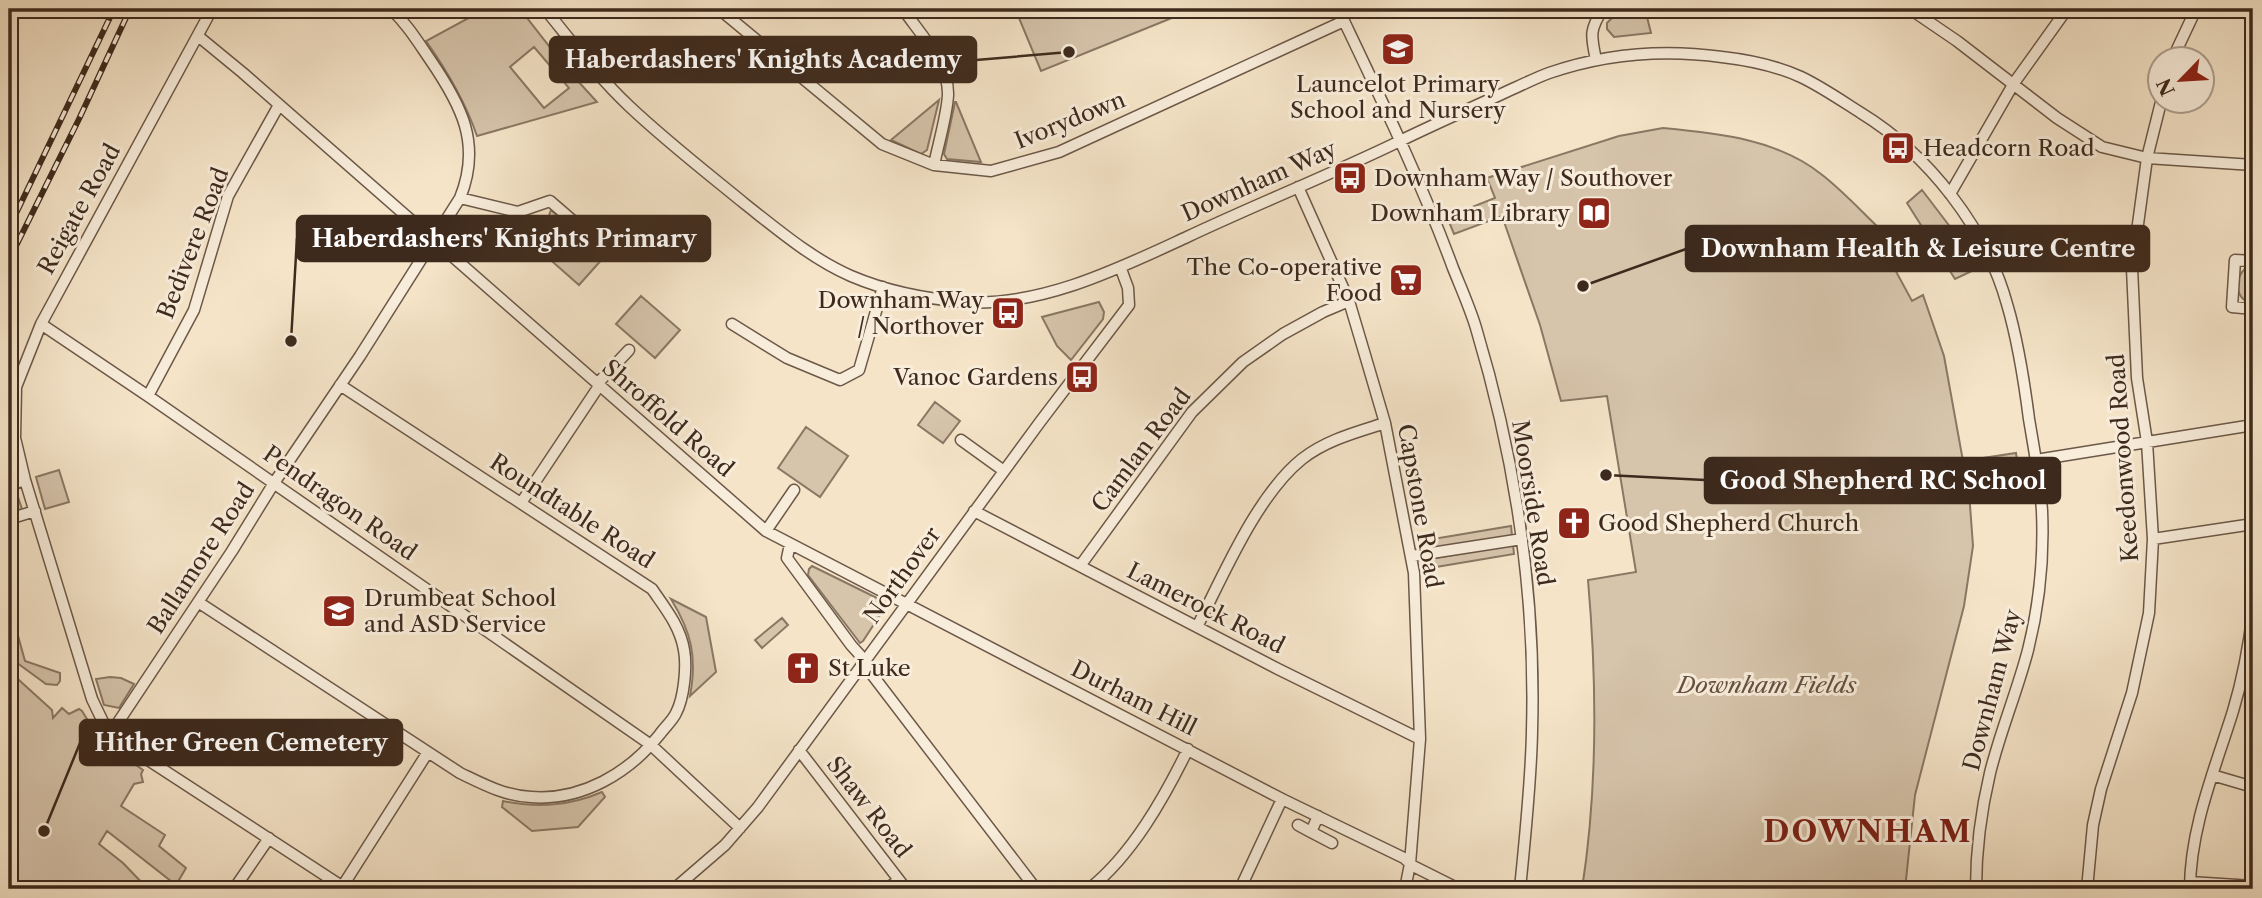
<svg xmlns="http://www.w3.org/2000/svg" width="2262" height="898" viewBox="0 0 2262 898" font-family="'Libre Caslon Text',serif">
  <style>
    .green { fill: #d6c4ab; stroke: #8a7764; stroke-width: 2; fill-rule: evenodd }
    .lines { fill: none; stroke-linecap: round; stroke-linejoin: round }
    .minor-casing { stroke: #6c5848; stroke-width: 13 }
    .minor { stroke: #f8eddb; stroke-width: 10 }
    .rail-casing { stroke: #3e2a1d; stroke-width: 6 }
    .rail { stroke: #f8eddb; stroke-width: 3.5; stroke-dasharray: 10; stroke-linecap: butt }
    .labels { text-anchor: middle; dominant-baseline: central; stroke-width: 6; stroke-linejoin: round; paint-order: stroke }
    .poi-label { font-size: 23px; fill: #3e2a1d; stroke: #f8eddb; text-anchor: start }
    .street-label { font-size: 23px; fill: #3e2a1d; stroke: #f8eddb }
    .park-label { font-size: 23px; font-style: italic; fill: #645040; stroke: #f8eddb }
    .district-label { font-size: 30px; font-weight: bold; letter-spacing: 2px; fill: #7a1f14; stroke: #f8eddb }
    .leader { fill: none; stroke: #3e2a1d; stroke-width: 2.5 }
    .callout-dot { fill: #3e2a1d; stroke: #f8eddb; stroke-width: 2.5 }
    .callout { fill: #3e2a1d; stroke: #3e2a1d; stroke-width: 2.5 }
    .callout-label { font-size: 24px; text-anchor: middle; font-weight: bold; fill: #fff }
  </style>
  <rect width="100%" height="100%" fill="#f5e4c8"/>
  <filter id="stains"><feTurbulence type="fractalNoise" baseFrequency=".00286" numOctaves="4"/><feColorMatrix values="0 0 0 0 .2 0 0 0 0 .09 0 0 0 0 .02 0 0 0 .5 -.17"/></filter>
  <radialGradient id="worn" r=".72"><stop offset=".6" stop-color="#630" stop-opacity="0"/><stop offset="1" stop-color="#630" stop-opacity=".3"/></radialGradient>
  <path class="green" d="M485 9H520L567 69 597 102 477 136C465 101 448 72 426 41ZM534 47 569 88 544 108 510 67Z
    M1042 9H1194L1041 71 1019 18Z
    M1621 9H1645L1651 33 1614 37 1607 29V23Z
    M939 100 927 150 921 154 891 140Z
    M955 102H956L981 162 947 159 944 154Z
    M1663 128C1717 133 1777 139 1821 174 1842 190 1861 211 1880 229L1870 236 1892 264 1912 301 1923 295 1944 356 1963 461 2016 453 2019 474 1968 478 1973 546 1964 606 1915 795 1905 889H1582C1598 787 1597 683 1588 580L1636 572 1607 396 1561 401 1540 325 1502 216 1454 234 1447 217 1495 198 1487 178 1619 136Z
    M1922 190 1951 228 1974 270 1955 279 1907 203Z
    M551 210 604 257 579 285 537 248Z
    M2253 265V304C2232 300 2233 270 2253 265Z
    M641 296 680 330 655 358 616 324Z
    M1099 302 1104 312 1103 319 1071 360 1057 346 1042 317Z
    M935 402 960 421 943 443 918 425Z
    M806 427 848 456 820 497 778 468Z
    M59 470 69 502 45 509 36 477Z
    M15 488 22 509 9 513V489Z
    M1511 526 1512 536 1422 550 1421 541Z
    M1513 545 1514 554 1424 569 1423 560Z
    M812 566 883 601 884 609 863 641 860 643 808 575 809 569Z
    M671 599 706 617 716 672 690 696C697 658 692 633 671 599Z
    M9 603 25 661 60 673V681L57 685 46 684 9 657Z
    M782 618 788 625 762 648 755 640Z
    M9 671 52 710 53 718 62 708 69 714 79 709 82 711 95 732 105 743 143 770 141 774 143 782 134 784 121 806 165 835 159 846 186 868 176 885 107 831 99 844 123 863 148 889H9Z
    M110 677 121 678 134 684 119 708 104 705 96 679Z
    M602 792 605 797 578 827 532 831 502 807 503 801C539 808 569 806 602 792Z"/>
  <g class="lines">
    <g class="minor-casing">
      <path id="minor" d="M212 9 41 324 16 387 15 438 25 480 92 699 104 724 119 741 346 889
        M545 9C572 42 598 77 629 106 666 141 706 172 745 204 778 230 812 259 851 276 886 291 927 299 965 302 1041 307 1120 268 1187 237 1257 204 1330 175 1400 141 1439 122 1478 105 1517 87 1528 82 1538 77 1549 73 1604 54 1664 49 1722 57 1748 60 1777 66 1801 77 1822 87 1842 101 1861 113 1928 154 1986 228 2007 304 2018 341 2024 380 2029 419 2034 449 2040 480 2042 511 2044 557 2039 606 2028 650 2017 692 2000 732 1990 773 1981 811 1976 851 1976 889
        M719 9 882 144 934 165 991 171 1059 152 1344 21
        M903 9C920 34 949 63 948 95 947 115 938 145 934 165
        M1336 9 1344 21C1383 103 1422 184 1453 268 1461 288 1470 308 1476 328 1515 458 1536 595 1532 731 1531 784 1525 837 1520 889
        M1910 9 1957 41 2057 118 2102 147 2147 158 2253 165
        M198 36 243 73 766 531 1282 799 1404 858 1413 866 1459 889
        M1596 60C1591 36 1589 30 1603 9
        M2172 60 2196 9
        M1298 187 1349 301 1365 355 1385 423 1414 573 1420 739 1410 864 1405 889
        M1950 194 2014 83 2067 9
        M460 198 518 212 550 201 609 252
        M2253 261 2235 260 2232 307 2253 309
        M41 324 148 396 651 745 740 828
        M732 324 787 358 840 380 859 370 883 287
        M597 384 629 350
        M148 396 194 310 228 196 279 105
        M961 440 1004 471
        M2036 460 2253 425
        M9 485 25 480
        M521 503 599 386
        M974 511 1278 669 1420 739
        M9 519 35 511
        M766 531 794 490
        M2153 539 2253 524
        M790 544 787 558 851 645 860 655 867 668 1036 889
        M1412 556 1522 539
        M1080 566 1192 412 1243 362 1283 334 1323 312 1349 301
        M198 602 460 773C483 784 505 796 531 797 582 801 629 773 660 734 665 727 673 720 676 713 684 698 687 667 684 650 680 626 665 608 652 589L340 385
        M1197 627C1223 576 1257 495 1302 459 1326 440 1357 432 1385 423
        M111 733 232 551 274 483 360 356 460 198C482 144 461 105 431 61 418 42 407 24 391 9
        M799 750 906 889
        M2212 775 2253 787
        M1298 825 1311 832 1318 816
        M1311 832 1332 843
        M2190 882 2253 886
        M342 887 428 752
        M234 889 269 838
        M674 889 725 845 758 807 1040 422 1129 305 1128 288 1121 269
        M886 889 899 880
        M1089 889C1132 855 1164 798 1188 749
        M1240 889 1282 799
        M2087 889 2093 825 2101 789 2132 693 2149 613 2153 539 2147 442 2137 378 2132 268 2147 158 2161 102
        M2190 889C2190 828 2215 769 2233 711 2243 678 2249 645 2253 611"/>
    </g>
    <use href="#minor" class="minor"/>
    <g class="rail-casing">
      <path id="rail" d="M9 228 114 9
        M9 260 79 119 130 9"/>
    </g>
    <use href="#rail" class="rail"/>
  </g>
  <defs>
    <g id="school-square" transform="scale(1.75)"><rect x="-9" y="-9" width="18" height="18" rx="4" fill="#8f2418" stroke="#f8eddb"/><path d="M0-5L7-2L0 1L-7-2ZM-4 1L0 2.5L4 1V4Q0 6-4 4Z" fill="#fff"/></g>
    <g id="bus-square" transform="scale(1.75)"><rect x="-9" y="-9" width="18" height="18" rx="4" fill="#8f2418" stroke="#f8eddb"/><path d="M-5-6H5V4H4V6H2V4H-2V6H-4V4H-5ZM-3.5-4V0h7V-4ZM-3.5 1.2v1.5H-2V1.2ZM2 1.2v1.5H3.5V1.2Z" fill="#fff"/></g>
    <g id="library-square" transform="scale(1.75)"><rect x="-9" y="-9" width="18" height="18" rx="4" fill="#8f2418" stroke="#f8eddb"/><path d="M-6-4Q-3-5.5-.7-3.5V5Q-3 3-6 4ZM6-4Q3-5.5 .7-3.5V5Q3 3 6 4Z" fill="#fff"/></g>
    <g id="supermarket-square" transform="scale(1.75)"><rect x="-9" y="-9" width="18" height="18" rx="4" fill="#8f2418" stroke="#f8eddb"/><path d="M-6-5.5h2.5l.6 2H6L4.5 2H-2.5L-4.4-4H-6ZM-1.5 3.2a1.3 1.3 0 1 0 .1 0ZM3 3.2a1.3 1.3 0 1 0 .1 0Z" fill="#fff"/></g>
    <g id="church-square" transform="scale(1.75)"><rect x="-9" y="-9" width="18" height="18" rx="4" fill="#8f2418" stroke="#f8eddb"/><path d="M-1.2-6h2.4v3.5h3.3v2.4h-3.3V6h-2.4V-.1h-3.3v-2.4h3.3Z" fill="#fff"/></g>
  </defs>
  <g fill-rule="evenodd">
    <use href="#school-square" x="1398" y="49"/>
    <use href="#bus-square" x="1898" y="148"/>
    <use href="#bus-square" x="1350" y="178"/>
    <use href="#library-square" x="1594" y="213"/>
    <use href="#supermarket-square" x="1406" y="280"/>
    <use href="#bus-square" x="1008" y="313"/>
    <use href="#bus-square" x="1082" y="377"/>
    <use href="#church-square" x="1574" y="523"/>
    <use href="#school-square" x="339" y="611"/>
    <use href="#church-square" x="803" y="668"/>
  </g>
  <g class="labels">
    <g class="poi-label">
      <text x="1398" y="84" text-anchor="middle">Launcelot Primary<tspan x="1398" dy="26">School and Nursery</tspan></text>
      <text x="1923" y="148">Headcorn Road</text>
      <text x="1374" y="178">Downham Way / Southover</text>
      <text x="1570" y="213" text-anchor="end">Downham Library</text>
      <text x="1382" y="267" text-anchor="end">The Co-operative<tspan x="1382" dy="26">Food</tspan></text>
      <text x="984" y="300" text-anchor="end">Downham Way<tspan x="984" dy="26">/ Northover</tspan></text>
      <text x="1058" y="377" text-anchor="end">Vanoc Gardens</text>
      <text x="1598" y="523">Good Shepherd Church</text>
      <text x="364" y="598">Drumbeat School<tspan x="364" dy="26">and ASD Service</tspan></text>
      <text x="828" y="668">St Luke</text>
    </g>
    <g class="street-label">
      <text transform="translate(1070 120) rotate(-22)">Ivorydown</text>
      <text transform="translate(1259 181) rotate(-24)">Downham Way</text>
      <text transform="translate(79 209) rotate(-61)">Reigate Road</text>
      <text transform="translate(193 243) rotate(-69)">Bedivere Road</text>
      <text transform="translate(668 418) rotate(41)">Shroffold Road</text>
      <text transform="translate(1141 450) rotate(-53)">Camlan Road</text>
      <text transform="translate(2123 458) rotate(-94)">Keedonwood Road</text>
      <text transform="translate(340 503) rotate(35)">Pendragon Road</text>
      <text transform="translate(1533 503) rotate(81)">Moorside Road</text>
      <text transform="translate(1420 506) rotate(80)">Capstone Road</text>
      <text transform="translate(572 511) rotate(33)">Roundtable Road</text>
      <text transform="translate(201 558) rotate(-57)">Ballamore Road</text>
      <text transform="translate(902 575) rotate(-54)">Northover</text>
      <text transform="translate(1206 608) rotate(27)">Lamerock Road</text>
      <text transform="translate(1992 690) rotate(-75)">Downham Way</text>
      <text transform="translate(1134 698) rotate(27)">Durham Hill</text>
      <text transform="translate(869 807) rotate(52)">Shaw Road</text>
    </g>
    <g class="park-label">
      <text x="1767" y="685">Downham Fields</text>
    </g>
    <g class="district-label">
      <text x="1868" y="831">DOWNHAM</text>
    </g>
  </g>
  <path class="leader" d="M1069 52L976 60M291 341L297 238M1583 286L1686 249M1606 475L1705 480M44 831L80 743"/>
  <g class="callout-dot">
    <circle cx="1069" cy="52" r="7"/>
    <circle cx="291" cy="341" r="7"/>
    <circle cx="1583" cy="286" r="7"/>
    <circle cx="1606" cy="475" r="7"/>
    <circle cx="44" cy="831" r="7"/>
  </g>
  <g class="callout">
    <rect x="550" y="37" width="426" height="45" rx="7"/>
    <rect x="297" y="216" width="413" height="45" rx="7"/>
    <rect x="1686" y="226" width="463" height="45" rx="7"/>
    <rect x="1705" y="458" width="355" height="45" rx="7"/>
    <rect x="80" y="720" width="322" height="45" rx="7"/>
  </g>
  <g class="callout-label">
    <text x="763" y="68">Haberdashers' Knights Academy</text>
    <text x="504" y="247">Haberdashers' Knights Primary</text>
    <text x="1918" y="257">Downham Health &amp; Leisure Centre</text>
    <text x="1883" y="489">Good Shepherd RC School</text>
    <text x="241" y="751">Hither Green Cemetery</text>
  </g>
  <rect width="2262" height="898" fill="none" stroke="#f5e4c8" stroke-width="35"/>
  <rect x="10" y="10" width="2241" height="877" fill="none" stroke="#3e2a1d" stroke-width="3.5"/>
  <rect x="18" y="18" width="2227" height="863" fill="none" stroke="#3e2a1d" stroke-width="2"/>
  <g transform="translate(2181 80) rotate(245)"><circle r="33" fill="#f8eddb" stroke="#ae9f8f" stroke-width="2"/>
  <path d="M0-5L12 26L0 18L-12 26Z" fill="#8f2418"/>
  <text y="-10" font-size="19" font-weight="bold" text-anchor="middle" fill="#3e2a1d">N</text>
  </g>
  <rect width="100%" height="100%" filter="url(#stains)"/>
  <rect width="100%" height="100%" fill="url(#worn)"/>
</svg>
